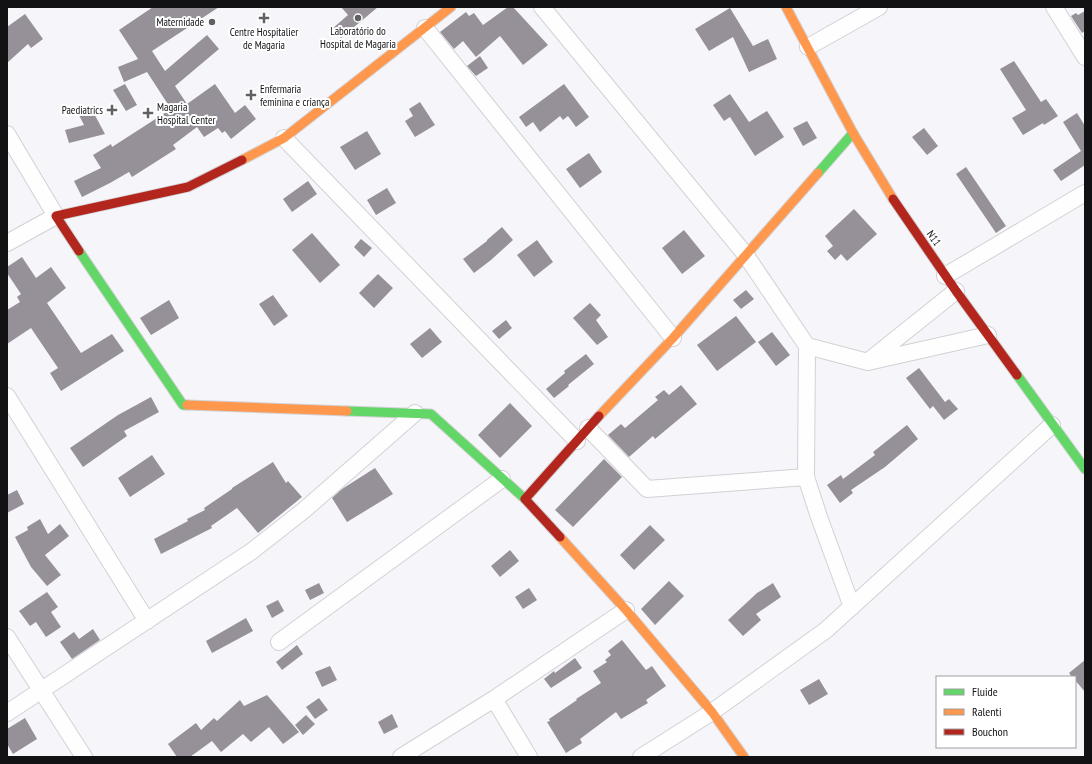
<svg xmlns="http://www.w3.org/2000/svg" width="1092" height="764" viewBox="0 0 1092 764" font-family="'PT Sans Narrow',sans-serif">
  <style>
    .building { fill: #969198 }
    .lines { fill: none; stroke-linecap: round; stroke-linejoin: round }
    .street-casing { stroke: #d2d2d5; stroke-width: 18 }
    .fast-casing { stroke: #d2d2d5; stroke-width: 11 }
    .slow-casing { stroke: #d2d2d5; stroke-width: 11 }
    .jam-casing { stroke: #d2d2d5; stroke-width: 11 }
    .street { stroke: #fefefe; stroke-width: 16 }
    .fast { stroke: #63d668; stroke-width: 9 }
    .slow { stroke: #ff974d; stroke-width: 9 }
    .jam { stroke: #b3261e; stroke-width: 9 }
    .poi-dot { fill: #616164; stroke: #fff; stroke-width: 1.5 }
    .labels { text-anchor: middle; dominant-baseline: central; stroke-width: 4; stroke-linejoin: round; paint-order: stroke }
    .poi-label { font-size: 11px; fill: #121114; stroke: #fff; text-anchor: end }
    .street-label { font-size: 11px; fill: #121114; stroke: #fff }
  </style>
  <rect width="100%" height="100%" fill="#f5f5fa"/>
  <path class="building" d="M153 7H219L152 51 165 71 207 35 219 49 175 86 187 104 215 84 235 113 245 105 256 119 231 139 225 131 222 133 218 128 204 137 197 127 173 145 176 149 132 177 129 172 110 183 82 197 74 181 101 168 93 155 111 144 112 147 171 109 147 72 124 82 118 67 138 59 119 30Z
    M341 7H378L341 38 332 29 348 15Z
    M508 7H513L548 45 523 65 500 36 476 57 463 41 454 49 440 32 466 12 469 16 474 13 483 25Z
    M730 8 753 46 768 39 777 59 749 72 733 37 709 51 695 29Z
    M1085 11V31L1082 33 1071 16 1076 13 1078 15Z
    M25 14 43 39 31 48 28 44 7 63V27Z
    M480 56 488 68 476 76 467 66Z
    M1014 61 1041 102 1046 99 1058 116 1044 125 1043 123 1023 135 1012 118 1026 110 1000 69Z
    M125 84 137 105 126 111 113 90Z
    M564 84 589 117 576 127 568 116 563 120 560 116 540 132 533 122 526 127 519 117Z
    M730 94 749 122 767 111 784 137 755 156 730 117 724 121 713 105Z
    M420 102 435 125 415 137 405 121 413 116 409 109Z
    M90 106 105 134 69 143 65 130 84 125 78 113Z
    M1077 113 1085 126V165L1061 181 1053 170 1081 151 1063 122Z
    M807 121 817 138 803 146 793 128Z
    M924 128 938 146 927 155 912 137Z
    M367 131 381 154 355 170 340 147Z
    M589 153 602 172 580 188 566 169Z
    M966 167 1006 226 996 233 956 174Z
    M308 181 317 194 292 212 283 199Z
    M387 188 396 203 376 215 367 200Z
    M854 209 877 234 847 261 841 254 835 260 827 251 833 246 825 236Z
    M502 227 513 240 491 260 474 273 463 259 487 241V240Z
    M684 230 705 256 682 274 662 248Z
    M312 233 340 265 320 283 292 250Z
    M361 239 372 248 364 257 354 247Z
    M537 240 553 262 534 277 517 255Z
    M22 257 36 278 51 267 66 288 47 303 81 353 112 334 124 351 61 391 50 373 58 368 31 328 7 344V310L20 302 17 297 21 294 7 273V267Z
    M378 274 393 288 374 308 359 293Z
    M746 290 754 299 741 309 733 300Z
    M273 295 288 316 274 326 259 304Z
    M169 300 179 318 151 335 140 318Z
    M590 303 601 315 596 320 608 337 597 345 573 318Z
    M736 316 756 342 717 371 697 345Z
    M506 320 512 328 499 339 492 331Z
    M430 328 442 342 422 358 410 344Z
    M772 332 790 355 776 366 758 342Z
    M586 354 594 364 568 385 569 386 554 398 546 389 565 373 564 371Z
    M919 368 945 402 949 399 958 409 944 420 933 406 930 409 906 378Z
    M681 385 697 404 655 439 653 436 629 457 608 435 621 424 625 428 658 400 655 397 664 390 669 395Z
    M151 397 159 412 124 431 127 436 83 467 70 448 118 415Z
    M510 403 532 426 500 458 478 435Z
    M907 425 918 439 885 467 851 490 853 493 840 503 827 485 841 475 843 479 875 455 873 452Z
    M152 455 165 474 130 497 118 478Z
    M604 459 622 477 573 527 555 510Z
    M273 462 286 483 288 481 302 497 258 533 237 508 211 526 212 528 161 554 154 539 188 521 187 519 205 510 204 508 232 489V488Z
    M375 468 393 494 347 522 332 498 342 489Z
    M17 490 24 504 7 513V495Z
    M40 519 48 534 60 524 69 536 45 555 61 575 47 586 31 567 15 537 28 530 27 527Z
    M650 525 665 540 634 570 620 555Z
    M510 550 519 561 500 577 491 566Z
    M669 581 684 596 655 625 641 609Z
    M319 583 324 593 310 600 305 590Z
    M773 583 781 597 756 614 761 620 743 636 728 620 757 593Z
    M529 588 537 600 523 609 515 597Z
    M47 592 58 607 51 612 61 627 46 637 36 622 30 626 19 611Z
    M278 600 284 611 272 618 266 606Z
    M246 618 253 631 212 653 206 641Z
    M93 629 100 640 72 659 60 642 74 632 79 639Z
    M622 640 646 670 652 666 666 686 646 700 648 703 621 719 616 712 580 739 582 743 566 753 547 722 550 721 549 719 577 700 576 699 601 683 593 671 607 662 605 660 611 655 608 651Z
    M297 645 303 654 282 670 276 662Z
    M575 658 582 668 551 688 544 679 554 671 555 673Z
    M1085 660V692L1075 680V677H1072L1069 673Z
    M330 666 337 680 322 687 315 672Z
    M819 679 828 694 809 705 800 690Z
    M267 695 299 732 283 744 269 727 251 742 243 734 221 752 212 741 190 757H177L168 744 196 723 201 730 214 718 217 721 240 700 244 706Z
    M319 698 328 710 315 719 306 707Z
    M392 714 398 727 384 734 378 722Z
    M306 715 315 724 303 735 295 725Z
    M25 718 37 739 13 754 7 744V729Z"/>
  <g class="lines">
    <g class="street-casing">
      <path id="street" d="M542 7 745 254 807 346 868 362 988 335
        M1054 7 1085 57
        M425 28 673 338
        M808 47 879 7
        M7 134 56 216 7 243
        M284 138 577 441
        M945 276 1085 193
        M871 359 956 291
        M7 396 147 621
        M588 428 647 489 806 477 819 517 852 607
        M806 477 807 346
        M7 637 84 757
        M279 642 502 479
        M494 699 529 757
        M7 713 252 551 303 511 415 413
        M401 757 494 699 626 610
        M641 757 712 712 826 630 1052 425"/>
    </g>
    <g class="fast-casing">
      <path id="fast" d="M818 173 853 133
        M79 251 183 405H187
        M1017 375 1085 469
        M347 411 431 414 525 499"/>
    </g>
    <g class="slow-casing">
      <path id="slow" d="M786 7 853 133 893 199
        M242 160 284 138 451 7
        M187 405 347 411
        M599 416 673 338 818 173
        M560 537 626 610 712 712 744 757"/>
    </g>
    <g class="jam-casing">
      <path id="jam" d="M893 199 956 291 1017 375
        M79 251 56 216 188 187 242 160
        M560 537 525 499 599 416"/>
    </g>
    <use href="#street" class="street"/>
    <use href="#fast" class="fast"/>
    <use href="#slow" class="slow"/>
    <use href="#jam" class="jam"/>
  </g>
  <g class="poi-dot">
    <path d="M262 12h4v4h4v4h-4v4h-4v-4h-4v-4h4z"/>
    <circle cx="358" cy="18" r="4"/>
    <circle cx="212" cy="22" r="4"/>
    <path d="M249 89h4v4h4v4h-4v4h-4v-4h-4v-4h4z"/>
    <path d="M110 104h4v4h4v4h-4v4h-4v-4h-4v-4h4z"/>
    <path d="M146 107h4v4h4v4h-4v4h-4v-4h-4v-4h4z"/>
  </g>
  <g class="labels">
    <g class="poi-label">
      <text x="204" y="22">Maternidade</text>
      <text x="358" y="31" text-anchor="middle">Laboratório do<tspan x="358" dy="13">Hospital de Magaria</tspan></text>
      <text x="264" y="32" text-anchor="middle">Centre Hospitalier<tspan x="264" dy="13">de Magaria</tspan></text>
      <text x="260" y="89" text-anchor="start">Enfermaria<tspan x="260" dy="13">feminina e criança</tspan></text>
      <text x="157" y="107" text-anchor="start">Magaria<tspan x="157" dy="13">Hospital Center</tspan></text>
      <text x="103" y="110">Paediatrics</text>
    </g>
    <g class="street-label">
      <text transform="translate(934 238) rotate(55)">N11</text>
    </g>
  </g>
  <rect width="1092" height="764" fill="none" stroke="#121114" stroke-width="16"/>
  <rect x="936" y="676" width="140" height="72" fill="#ffffff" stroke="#a0a0a1"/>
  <rect x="944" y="689" width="20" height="6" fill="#63d668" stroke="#a0a0a1"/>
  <text x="972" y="696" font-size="12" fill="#121114">Fluide</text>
  <rect x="944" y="709" width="20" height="6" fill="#ff974d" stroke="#a0a0a1"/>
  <text x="972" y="716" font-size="12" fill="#121114">Ralenti</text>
  <rect x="944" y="729" width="20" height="6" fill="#b3261e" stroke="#a0a0a1"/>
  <text x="972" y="736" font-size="12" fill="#121114">Bouchon</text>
</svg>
